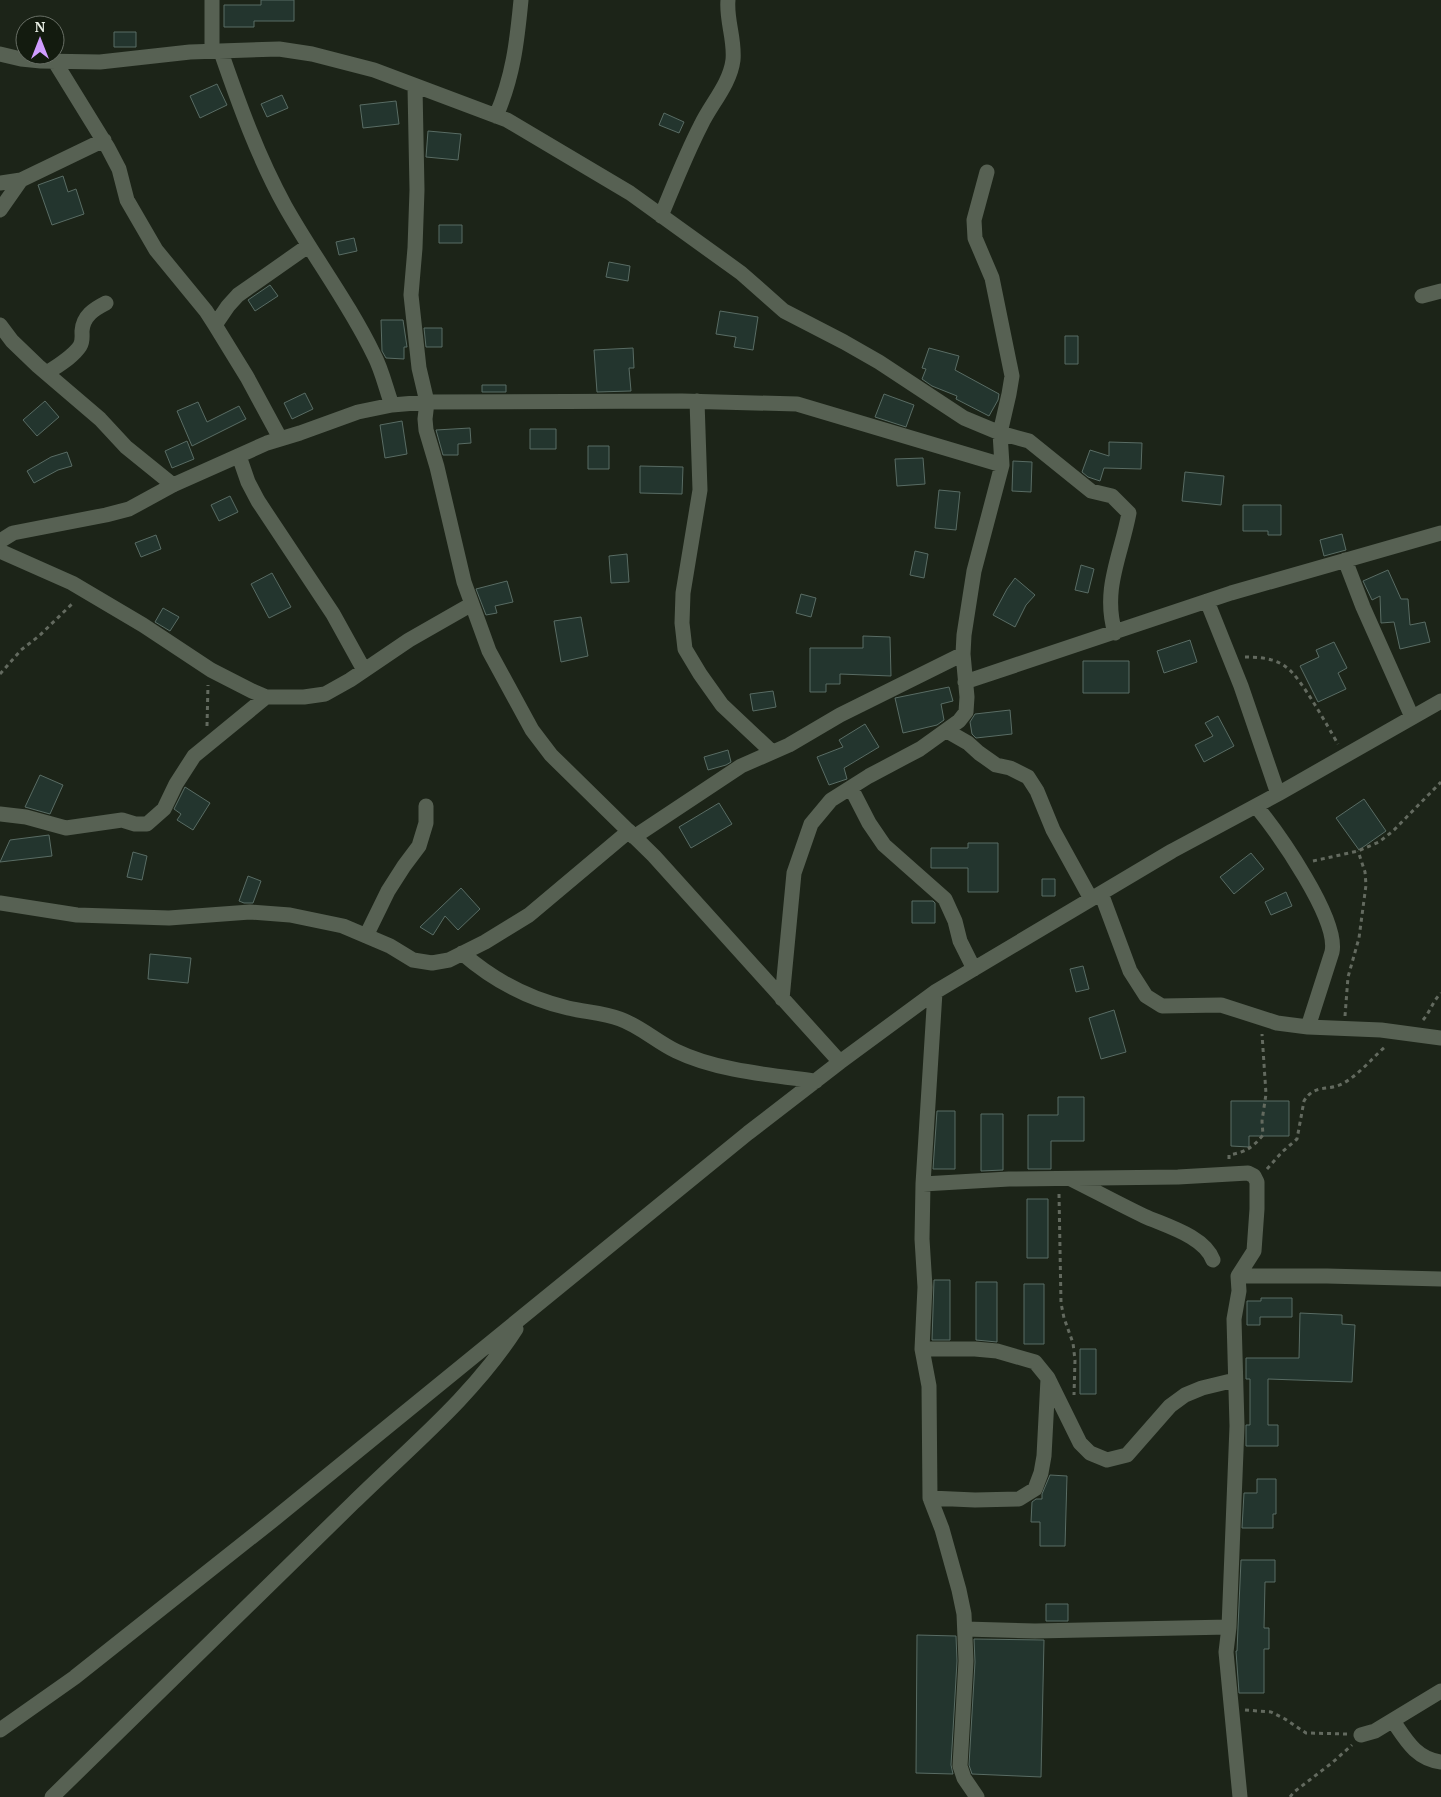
<svg xmlns="http://www.w3.org/2000/svg" width="1441" height="1797" viewBox="0 0 1441 1797" font-family="'PT Serif',serif">
  <style>
    .building { fill: #23352e; stroke: #596c64 }
    .lines { fill: none; stroke-linecap: round; stroke-linejoin: round }
    .path { stroke: #636a5f; stroke-width: 3; stroke-dasharray: 4 4; stroke-linecap: butt }
    .minor { stroke: #576153; stroke-width: 15 }
  </style>
  <rect width="100%" height="100%" fill="#1c2418"/>
  <path class="building" d="M261 0H294V21H254V27H224V5H261Z
    M114 32H136V47H114Z
    M217 84 227 105 200 118 190 96Z
    M282 95 288 108 267 117 261 104Z
    M396 101 399 124 363 128 360 105Z
    M664 113 684 122 679 133 659 125Z
    M428 131 461 134 458 160 426 157Z
    M63 176 68 192 76 189 84 214 52 225 38 185Z
    M439 225H462V243H439Z
    M354 238 357 251 339 255 336 242Z
    M609 262 630 266 628 281 606 277Z
    M270 285 278 296 255 311 248 300Z
    M720 311 758 317 753 350 734 347 736 337 716 334Z
    M381 320H403L407 347H404V359L386 358 382 351Z
    M424 328H442V347H426Z
    M1065 336H1078V364H1065Z
    M633 348 634 368H629L631 391 597 392 594 350Z
    M929 348 959 356 955 370 999 394 998 400 989 416 956 399 957 396 932 386 922 379 926 369 922 368Z
    M482 385H506V392H482Z
    M305 393 313 409 292 419 284 403Z
    M884 394 914 405 906 427 875 417Z
    M45 401 59 417 37 436 23 420Z
    M198 402 207 422 239 406 246 419 192 446 177 411Z
    M402 421 407 454 385 458 380 425Z
    M470 428 471 443 458 444V455H443L436 430Z
    M530 429H556V449H530Z
    M187 441 194 459 172 468 165 451Z
    M1109 442 1142 443 1141 469 1104 468 1100 481 1088 477 1082 472 1090 450 1109 456Z
    M588 446H609V469H588Z
    M67 452 72 466 58 470 34 483 27 471 51 457Z
    M923 458 925 484 897 486 895 459Z
    M1013 461 1032 462 1031 492 1012 491Z
    M640 466 683 467 682 494 640 493Z
    M1185 472 1224 476 1221 505 1182 501Z
    M939 490 960 492 956 530 935 528Z
    M230 496 238 512 219 521 211 505Z
    M1243 505H1281V535H1268V531H1243Z
    M1342 534 1346 550 1324 556 1320 540Z
    M156 535 161 549 141 557 135 543Z
    M915 551 928 554 924 578 910 575Z
    M627 554 629 582 611 583 609 556Z
    M1081 565 1094 569 1088 593 1075 590Z
    M1388 570 1401 599H1408L1410 625 1425 622 1430 642 1400 649 1394 622 1381 623 1380 596 1372 600 1363 581Z
    M272 573 291 607 269 618 251 584Z
    M1015 578 1035 595 1026 605 1015 627 993 615 1007 589Z
    M507 581 513 602 495 606 497 613 486 615 476 589Z
    M801 594 816 598 811 617 796 613Z
    M163 608 179 617 170 631 155 622Z
    M581 617 588 656 561 662 554 621Z
    M863 636 890 637 891 676 840 674V684H826V692H810V648H863Z
    M1190 640 1197 662 1164 673 1157 651Z
    M1334 642 1347 668 1338 673 1346 689 1318 702 1300 666 1319 657 1316 650Z
    M1083 661H1129V693H1083Z
    M949 687 953 701 941 704 944 720 937 725 903 733 895 698Z
    M773 691 776 707 753 711 750 694Z
    M1010 710 1012 734 976 738 972 734 970 722 975 714Z
    M1218 716 1234 746 1204 762 1195 745 1213 736 1205 723Z
    M865 724 879 747 844 768 847 779 829 785 817 757 843 747 839 740Z
    M728 750 731 762 726 765 708 770 704 757Z
    M40 775 63 785 50 814 25 807Z
    M185 787 210 803 193 830 177 820 181 814 174 809Z
    M1364 799 1386 831 1359 850 1336 818Z
    M719 803 732 824 691 848 679 827Z
    M49 835 52 856 0 862 10 840Z
    M968 843H998V892H968V868H931V848H968Z
    M133 852 147 856 142 880 127 877Z
    M1251 853 1264 869 1234 894 1220 877Z
    M248 876 261 881 253 903H244L239 901Z
    M1042 879H1055V896H1042Z
    M461 888 480 909 458 930 445 916 433 935 420 927Z
    M1286 892 1292 906 1271 915 1265 902Z
    M912 901H933L935 903V923H912Z
    M150 954 191 958 188 983 148 979Z
    M1083 966 1089 989 1076 992 1070 969Z
    M1114 1010 1126 1052 1101 1059 1089 1018Z
    M1058 1097H1084V1141H1051V1169H1028V1115H1058Z
    M1231 1101H1289V1136H1249V1147L1231 1146Z
    M937 1111H955V1169H933Z
    M981 1114H1003V1170L981 1171Z
    M1027 1199H1048V1258H1027Z
    M934 1280H950V1340H932Z
    M976 1282H997V1342L976 1340Z
    M1024 1284H1044V1344H1024Z
    M1261 1298H1292V1317H1260V1325H1247V1301H1261Z
    M1300 1313 1342 1315V1324L1355 1325 1352 1382 1268 1379V1425H1278V1446H1246V1425H1250V1379H1246V1358H1299Z
    M1080 1349H1096V1394H1080Z
    M1050 1475 1067 1476 1065 1546H1040V1522H1031L1032 1502 1036 1499H1042V1494Z
    M1257 1479H1276V1514H1273V1528H1242L1244 1493H1257Z
    M1241 1560H1275V1582H1265L1264 1628H1269V1649H1264V1693H1239L1236 1651H1237L1238 1627Z
    M1046 1604H1068V1621H1046Z
    M917 1635 956 1636 957 1661 951 1765 953 1774 916 1773Z
    M974 1639 1044 1640 1041 1777 972 1774 969 1765 975 1662Z"/>
  <g class="lines">
    <path class="path" d="M1245 657C1259 657 1274 658 1286 667 1300 676 1328 727 1338 744
      M0 674 21 650 39 636 74 602
      M207 726 208 685
      M1313 861 1358 851 1379 842 1393 831 1441 782
      M1345 1016 1348 977 1359 938 1366 885 1365 872 1358 851
      M1423 1020C1430 1012 1433 1001 1441 993
      M1229 1159V1155C1246 1152 1252 1148 1263 1135L1262 1121 1266 1094 1262 1034
      M1267 1169 1282 1152 1297 1139 1304 1101C1314 1084 1328 1091 1342 1084 1360 1074 1371 1059 1386 1046
      M1059 1194 1061 1303 1064 1318 1073 1343 1075 1360 1074 1395
      M1245 1710 1271 1712 1285 1719 1306 1733 1348 1734
      M1290 1797 1294 1792 1333 1762 1352 1745"/>
    <path class="minor" d="M212 0V51
      M221 52C239 104 258 157 285 206 313 256 349 303 374 355 382 370 386 389 392 405
      M0 54 21 59 41 61 100 62 190 52 279 49 312 54 374 70 507 120 630 193 741 273 784 311 844 342 879 362 964 418 1000 433 1029 441 1091 491 1112 496 1129 513C1121 556 1102 589 1115 633
      M55 62 108 148 119 169 127 200 156 250 206 311 215 325 247 377 280 438
      M415 87 417 190 415 248 411 295 419 368 427 402 425 419 426 430 437 467 464 582 489 651 532 730 551 755 654 856 840 1062
      M496 116C513 77 517 42 521 0
      M0 183 21 180 104 140
      M0 210 21 180
      M661 216C674 185 686 154 701 125 711 104 730 84 733 60 735 39 726 20 728 0
      M1422 296 1441 291
      M0 325 12 341 38 366 100 419 126 447 173 485
      M215 325 228 306 238 295 308 246
      M47 373C57 366 73 357 80 346 83 341 82 337 82 331 83 316 94 309 106 303
      M697 401 700 490 683 593 682 623 685 649 700 674 722 705 772 752
      M239 456 248 482 258 501 333 614 364 670
      M0 541 13 533 106 515 129 509 173 485 267 443 300 433 358 412 392 405 427 402 682 401 797 404 1002 465
      M0 551 72 583 143 625 211 670 252 691 266 697H304L325 694 350 680 409 640 472 604
      M1345 560 1363 607 1412 717
      M1207 601 1241 686 1278 794
      M965 682 1231 593 1441 533
      M947 731 968 743 979 753 996 765 1010 768 1028 777 1037 791 1053 830 1091 899
      M851 788 869 823 884 845 945 899 955 921 960 941 974 969
      M1256 806C1278 833 1339 919 1332 952L1308 1027
      M0 814 26 817 66 828 122 820 135 824H147L164 809 176 784 194 756 266 697
      M634 837 741 766 789 745 840 715 963 654
      M1101 893 1130 971 1146 996 1162 1006 1221 1005 1277 1023 1308 1027 1381 1030 1441 1038
      M0 903 77 915 169 918 250 912 290 915 343 926 390 946 413 960 432 963 449 960 485 942 529 915 629 831
      M366 936 388 891 404 866 419 846 426 823V806
      M462 953C493 980 529 999 568 1008 585 1012 604 1013 620 1019 640 1026 657 1042 676 1051 717 1071 771 1075 816 1081
      M935 992 923 1184 922 1239 925 1287 922 1349 929 1386 930 1498 942 1529 959 1590 964 1614 966 1661 960 1766 964 1778 977 1797
      M782 999 794 873 811 824 831 800 869 776 920 749 959 721 966 712 967 697 963 654 964 635 974 571 1002 465 1000 433 1009 394 1012 376 992 278 975 238 974 220 987 172
      M1071 1179C1095 1191 1119 1204 1144 1216 1166 1226 1204 1236 1213 1260
      M923 1184 1009 1179 1178 1177 1248 1173 1254 1176 1257 1182V1209L1254 1251 1238 1276 1239 1291 1234 1319 1237 1426 1229 1627 1226 1652 1240 1797
      M1238 1276H1327L1441 1279
      M922 1349H975L997 1351 1035 1362 1048 1378 1080 1443 1090 1453 1107 1460 1127 1455 1170 1406 1185 1395 1202 1388 1235 1380
      M930 1498 975 1500 1019 1499 1035 1489 1041 1473 1044 1456 1048 1379
      M965 1629 1035 1631 1229 1627
      M1393 1721C1406 1740 1416 1759 1441 1762
      M0 1730 75 1677 273 1520 748 1133 840 1062 935 992 1172 851 1278 794 1441 701
      M1361 1735 1375 1731 1441 1691
      M52 1797C152 1699 253 1601 353 1503 409 1448 473 1396 516 1329"/>
  </g>
  <g transform="translate(40 40)"><circle r="24" fill="#131b0f" stroke="#686f65"/>
  <path d="M0-4L9 19L0 12L-9 19Z" fill="#d09dff"/>
  <text y="-8" font-size="14" font-weight="bold" text-anchor="middle" fill="#e8eee5">N</text>
  </g>
</svg>
